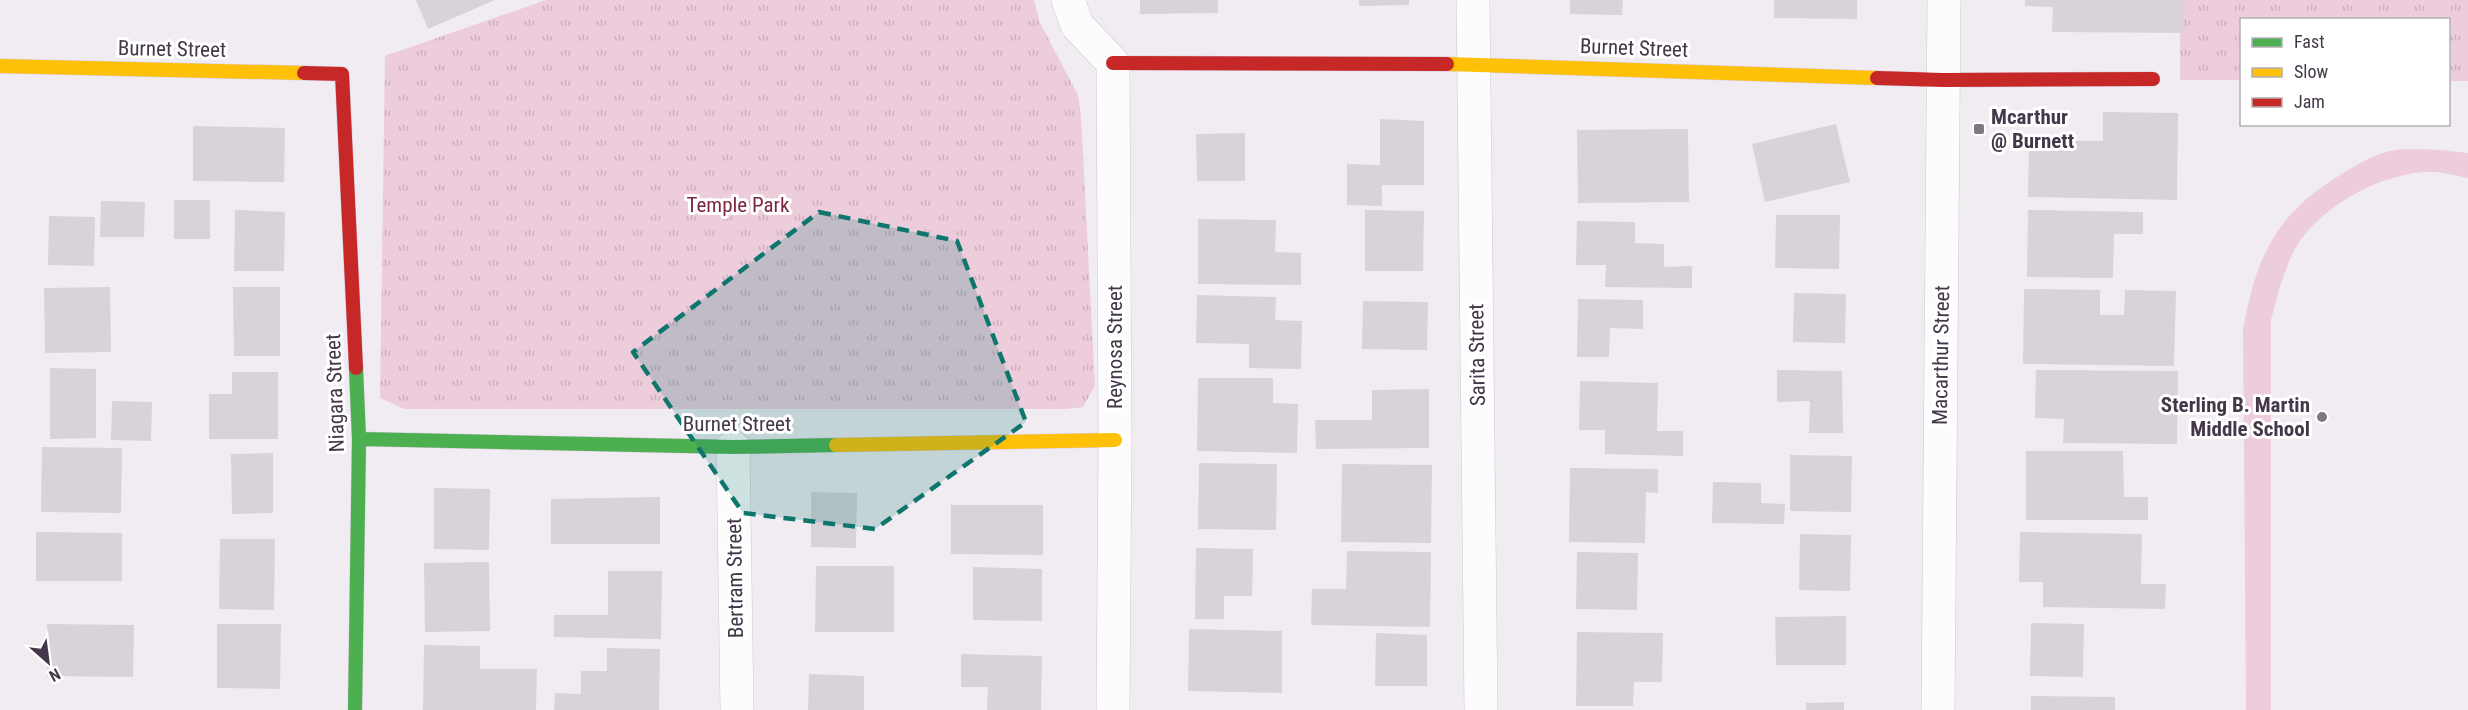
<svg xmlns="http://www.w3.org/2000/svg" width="2468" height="710" viewBox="0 0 2468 710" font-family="'Roboto Condensed',sans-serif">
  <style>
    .park { fill: url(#park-tufts) }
    .garden { fill: #edccdb }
    .building { fill: #d8d3da }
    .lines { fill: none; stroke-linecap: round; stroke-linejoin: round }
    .street-casing { stroke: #cdc8cf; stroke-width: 34 }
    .fast-casing { stroke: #d8cbda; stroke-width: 15 }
    .slow-casing { stroke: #d8cbda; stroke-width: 15 }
    .jam-casing { stroke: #d8cbda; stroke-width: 15 }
    .street { stroke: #fdfcfd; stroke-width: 33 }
    .fast { stroke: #4caf50; stroke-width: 14 }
    .slow { stroke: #ffc107; stroke-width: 14 }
    .jam { stroke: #c62828; stroke-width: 14 }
    .marked { fill: #0f766e; fill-opacity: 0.2; stroke: #0f766e; stroke-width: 4.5; stroke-dasharray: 12 8; stroke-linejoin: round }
    .poi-dot { fill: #817684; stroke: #fff; stroke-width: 2 }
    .labels { text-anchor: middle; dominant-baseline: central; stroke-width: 6; stroke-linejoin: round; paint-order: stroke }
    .street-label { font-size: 21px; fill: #443749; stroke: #fff }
    .poi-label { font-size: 21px; font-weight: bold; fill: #443749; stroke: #fff; text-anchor: start }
    .park-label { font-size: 21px; fill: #7d273e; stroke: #fff }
  </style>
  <defs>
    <pattern id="park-tufts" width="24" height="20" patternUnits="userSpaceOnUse" patternTransform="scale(1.5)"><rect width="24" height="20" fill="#edccdb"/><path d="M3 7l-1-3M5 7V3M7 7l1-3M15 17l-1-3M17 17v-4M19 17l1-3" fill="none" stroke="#ccb0bd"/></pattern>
  </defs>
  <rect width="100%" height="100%" fill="#f1ecf2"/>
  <path class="park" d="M546 0H1034L1040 23 1078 95 1081 116 1095 386 1083 407 1066 409H404L380 398 385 56Z
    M2180 0H2468V81H2449L2448 20H2242L2241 80H2180Z"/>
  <path class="garden" d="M2441 150 2468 153V178C2454 175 2437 171 2423 172 2377 176 2320 207 2296 247 2284 269 2277 296 2271 320V710H2246L2243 330C2256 257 2275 215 2340 175 2355 166 2372 155 2390 151 2406 148 2425 150 2441 150Z"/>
  <path class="building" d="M416 0H495L428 29Z
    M1140 0H1218V13L1140 14Z
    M1359 0H1409V5L1359 6Z
    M1570 0H1623L1622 15 1570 14Z
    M1774 0H1857V19L1774 18Z
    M2025 0H2184L2183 33 2052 32 2053 7 2025 6Z
    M2103 112 2178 113 2177 200 2028 197 2029 140 2103 141Z
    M1380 119 1424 121V185H1382V206L1347 205V164L1380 165Z
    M1836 124 1850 182 1765 202 1752 144Z
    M193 126 285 128 284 182 193 181Z
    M1688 129 1689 202 1578 203 1577 130Z
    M1245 133V181H1197L1196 134Z
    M174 200H210V239H174Z
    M101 201 145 202 144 237H100Z
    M235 210 285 212 284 271H234Z
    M1365 210 1424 211 1423 271H1365Z
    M2028 210 2143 212V234H2114L2113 278 2027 277Z
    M1776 215H1840L1839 269 1775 268Z
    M49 216 95 217 94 266 48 265Z
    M1198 219 1276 220 1275 252 1301 253V285L1198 284Z
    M1577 221 1635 222V243L1664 244V267L1692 266V288L1605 287 1606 265H1576Z
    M110 287 111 352 45 353 44 288Z
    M233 287H280V356H234Z
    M2024 289 2100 290V315H2124L2125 290 2176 291 2174 366 2023 364Z
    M1794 293 1846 294 1845 343 1793 342Z
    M1197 295 1276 297 1275 320 1302 321 1301 369 1249 368V344L1196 343Z
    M1578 299 1643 300V329L1610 328 1609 357H1577Z
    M1363 301 1428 302 1427 350 1362 349Z
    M50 368 96 369V438L50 439Z
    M1777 370 1842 371 1843 433H1809L1810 401 1777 402Z
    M2036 370 2178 371 2177 444 2063 443 2064 419 2035 418Z
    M232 372H278V439H209V394H232Z
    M1198 378H1273V403L1298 404 1297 453 1197 451Z
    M1580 381 1658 383 1657 431H1683V456L1605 454V430H1579Z
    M1429 389V448L1316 449 1315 420H1372V390Z
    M112 401 152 402 151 441 111 440Z
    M42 447 122 448 121 513 41 512Z
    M2026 451H2123L2124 497H2148V520H2026Z
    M273 453V513L232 514 231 454Z
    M1790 455 1852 456 1851 512 1790 511Z
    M1199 463 1277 464 1276 530 1198 529Z
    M1342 464 1432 465 1431 543 1341 542Z
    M1570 468 1658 469V493L1646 492 1645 543 1569 542Z
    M1713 482 1761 483V503L1785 504 1784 524 1712 523Z
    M434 488 490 489 489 550 434 549Z
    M811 492 857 493 856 548 811 547Z
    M660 497V544H551V499Z
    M951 505H1043V555L951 554Z
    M36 532 122 533V581H36Z
    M2020 532 2142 534 2141 584H2166L2165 609 2043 607V582H2019Z
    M1800 534 1851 535 1850 591 1799 590Z
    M220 539H275L274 610 219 609Z
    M1196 548 1253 549 1252 596H1224V619H1195Z
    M1347 551 1431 552 1430 627 1311 625 1312 589H1346Z
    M1577 552 1638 553 1637 610 1576 609Z
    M489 562 490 631 425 632 424 563Z
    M816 566H894V632H815Z
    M973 567 1042 569V621L973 620Z
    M608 571H662L661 639 554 637V615H608Z
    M1846 616V665H1776L1775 617Z
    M2031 623 2084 624 2083 677 2030 676Z
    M47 624 134 625 133 677 47 676Z
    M217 624H281L280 689 217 688Z
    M1189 629 1282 631V693L1188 691Z
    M1577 632 1663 633 1662 682H1634L1633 706H1576Z
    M1376 633 1427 635V686H1375Z
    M424 645 480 646V669H537L536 710H423Z
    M607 648 660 649 659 710H554L555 693 581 694V671H607Z
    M961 654 1042 656 1041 710H987L988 687H961Z
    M809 674 864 676V710H808Z
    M2031 696 2115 697V710H2031Z
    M1844 702V710H1806V703Z"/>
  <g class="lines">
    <g class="street-casing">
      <path id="street" d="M1068 0 1077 25 1113 63 1115 440 1113 710
        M1473 0 1481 710
        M733 447 737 710
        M1938 710 1944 0"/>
    </g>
    <g class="fast-casing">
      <path id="fast" d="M359 439 733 447 836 445
        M355 710 359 439 356 368"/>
    </g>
    <g class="slow-casing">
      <path id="slow" d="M1447 64 1877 78
        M0 66 304 73
        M836 445 1115 440"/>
    </g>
    <g class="jam-casing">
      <path id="jam" d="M1113 63 1447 64
        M304 73 342 74 356 368
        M1877 78 1943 80 2153 79"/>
    </g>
    <use href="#street" class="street"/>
    <use href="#fast" class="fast"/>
    <use href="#slow" class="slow"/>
    <use href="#jam" class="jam"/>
  </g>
  <path class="marked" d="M819 212 957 241 1026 422 875 529 743 513 633 352Z"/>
  <g class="poi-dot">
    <rect x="1973" y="123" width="12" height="12" rx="3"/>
    <circle cx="2322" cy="417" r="6"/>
  </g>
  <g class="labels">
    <g class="street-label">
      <text transform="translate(1634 48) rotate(2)">Burnet Street</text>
      <text transform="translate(172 49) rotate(1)">Burnet Street</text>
      <text transform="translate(1115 347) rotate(-90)">Reynosa Street</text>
      <text transform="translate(1477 355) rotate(-91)">Sarita Street</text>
      <text transform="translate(1941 355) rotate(-89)">Macarthur Street</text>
      <text transform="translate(335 393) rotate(-92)">Niagara Street</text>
      <text x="737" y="424">Burnet Street</text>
      <text transform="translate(735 578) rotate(-91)">Bertram Street</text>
    </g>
    <g class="poi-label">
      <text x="1991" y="117">Mcarthur<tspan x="1991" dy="24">@ Burnett</tspan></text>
      <text x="2310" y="405" text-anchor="end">Sterling B. Martin<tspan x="2310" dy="24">Middle School</tspan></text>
    </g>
    <g class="park-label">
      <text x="738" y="205">Temple Park</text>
    </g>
  </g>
  <rect x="2240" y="18" width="210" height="108" fill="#ffffff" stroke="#b4afb6" stroke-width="1.5"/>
  <rect x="2252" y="38" width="30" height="9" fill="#4caf50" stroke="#b4afb6" stroke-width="1.5"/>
  <text x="2294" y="48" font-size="18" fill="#443749">Fast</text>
  <rect x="2252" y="68" width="30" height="9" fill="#ffc107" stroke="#b4afb6" stroke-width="1.5"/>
  <text x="2294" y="78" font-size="18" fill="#443749">Slow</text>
  <rect x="2252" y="98" width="30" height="9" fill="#c62828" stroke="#b4afb6" stroke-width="1.5"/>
  <text x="2294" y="108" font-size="18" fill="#443749">Jam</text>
  <g transform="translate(48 662) rotate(152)" stroke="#ffffff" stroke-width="4.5" paint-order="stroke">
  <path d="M0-4.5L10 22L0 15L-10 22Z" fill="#443749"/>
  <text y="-9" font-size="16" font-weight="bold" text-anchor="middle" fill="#443749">N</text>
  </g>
</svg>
